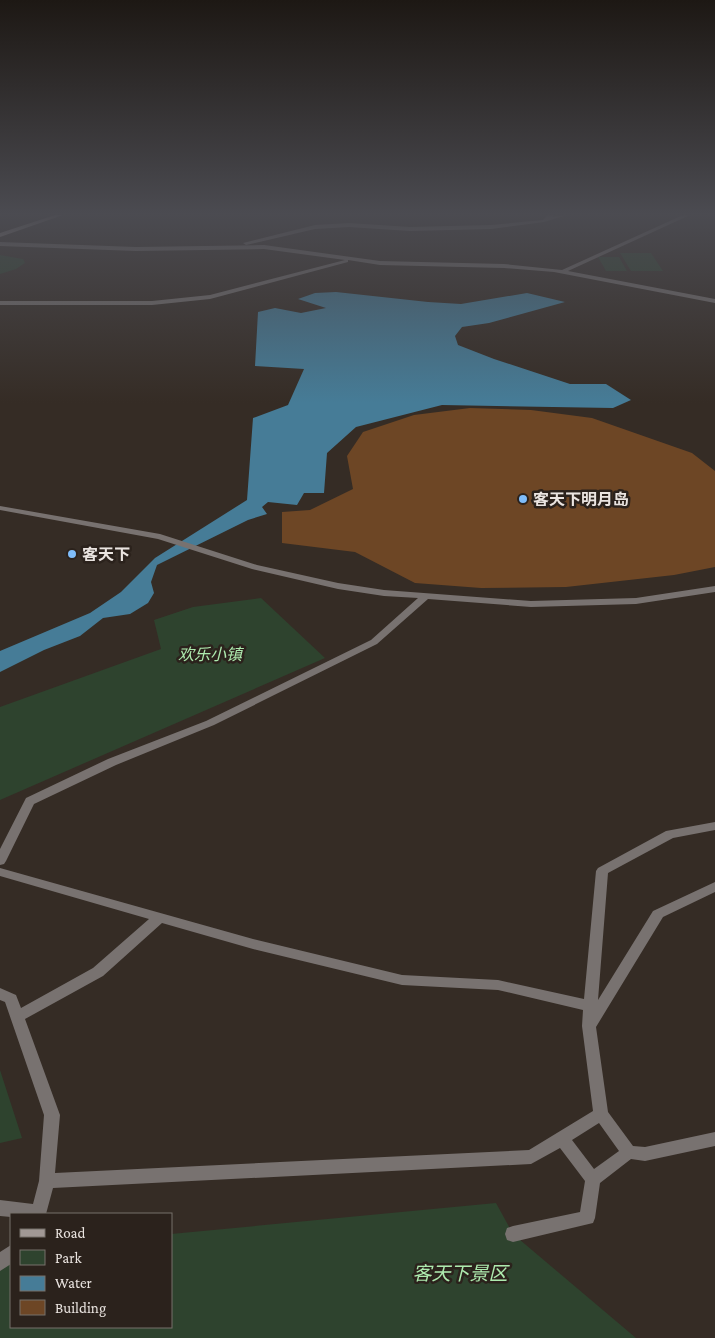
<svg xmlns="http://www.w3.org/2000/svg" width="715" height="1338" viewBox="0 0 715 1338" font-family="'Crimson Pro','Noto Sans SC',serif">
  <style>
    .green { fill: #2e432e }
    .water { fill: #467c97 }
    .building { fill: #6d4625 }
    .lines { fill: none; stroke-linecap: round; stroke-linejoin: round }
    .street { fill: #787270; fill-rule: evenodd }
    .secondary { fill: #a19895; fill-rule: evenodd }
    .poi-dot { fill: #7fbdfa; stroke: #2b221c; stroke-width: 2 }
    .labels { text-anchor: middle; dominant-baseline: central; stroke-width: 5; stroke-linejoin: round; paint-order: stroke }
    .poi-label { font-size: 16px; font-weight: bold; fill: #eae4e0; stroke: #2b221c; text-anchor: start }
    .park-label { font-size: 16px; font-style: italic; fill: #adeaae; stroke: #2b221c }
    .near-park-label { font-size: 19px; font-style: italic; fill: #adeaae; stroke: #2b221c }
  </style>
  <rect width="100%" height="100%" fill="#352c25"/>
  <path class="green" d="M620 253H651L663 271H631Z
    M0 255 23 259 25 263 16 269 0 274Z
    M598 257H619L627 271H606Z
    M261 598 325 658 0 800V707L161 649 154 620 193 607Z
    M0 1070 22 1138 0 1143Z
    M496 1203 513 1234 636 1338H0V1252L11 1251V1327H171V1234Z"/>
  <path class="water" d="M336 292 428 302 461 304 527 293 565 302 489 323 462 327 455 336 458 345 494 359 570 384H606L631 400 613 408 442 405 356 427 327 453 324 493H304L297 505 268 502 262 507 267 514 248 520 157 565 151 582 154 593 148 603 130 614 103 618 80 636 44 650 0 672V651L90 613 121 592 155 558 247 500 253 418 288 405 304 369 255 366 258 312 275 308 301 313 326 308 298 299 315 293Z"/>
  <path class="building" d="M470 408 531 410 592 418 692 453 715 471V567L674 575 566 587 481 588 415 583 355 552 282 543V512L310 510 353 489 347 456 363 432 414 415Z"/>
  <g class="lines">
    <path class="street" d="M548 215H554L552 217 567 215 544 222 491 229 410 231 349 227 315 229 246 245 243 243 315 225 349 223 410 227 491 225 543 220Z
      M683 215H690L568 271 715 299V303L554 272 504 268 380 265 348 260V262L210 299 152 305H0V301H152L210 295 345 260 264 249 136 251 0 246V242L136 247 264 245 380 261 504 264 562 270Z
      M0 506 160 534 257 565 338 583 384 590 531 601 636 598 715 586V592L636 604 531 607 428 599 377 644 214 725 116 765 34 804 6 861 4 864 0 865V849L26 798 108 759 206 721 371 640 418 598 384 596 338 589 252 569 158 539 0 510Z
      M715 822V830L673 838 608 873 598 1000 653 911 715 882V892L663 917 596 1027 608 1112 633 1146 645 1147 715 1132V1146L645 1161 631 1159 600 1183 595 1218 593 1223 513 1242 507 1240 505 1234 507 1228 513 1226 580 1212 585 1181 560 1148 531 1164 53 1188 46 1214H11V1217L0 1216V1200L33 1204 39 1181 44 1115 5 1002 0 1000V988L16 995 21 1008 93 968 149 919 0 876V868L253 939 402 975 498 980 584 999 596 871 598 868 666 831ZM162 923 253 949 402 985 498 990 583 1010 582 1026 593 1111 529 1150 55 1173 60 1115 25 1019 103 976ZM599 1123 619 1151 594 1169 572 1140Z
      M11 1245V1264L0 1271V1252Z"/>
    <path class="secondary" d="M55 215H63L0 237V233Z"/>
  </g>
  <linearGradient id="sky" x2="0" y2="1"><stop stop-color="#1d1814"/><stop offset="0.53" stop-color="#4b4b51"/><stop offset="1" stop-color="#4b4b51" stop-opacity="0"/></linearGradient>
  <rect width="715" height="403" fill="url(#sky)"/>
  <g class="poi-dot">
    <circle cx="523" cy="499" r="5"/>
    <circle cx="72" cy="554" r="5"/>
  </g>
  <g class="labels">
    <g class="poi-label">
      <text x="533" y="499">客天下明月岛</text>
      <text x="82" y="554">客天下</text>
    </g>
    <g class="park-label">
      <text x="210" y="654">欢乐小镇</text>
    </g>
    <g class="near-park-label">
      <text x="460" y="1273">客天下景区</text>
    </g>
  </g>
  <rect x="10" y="1213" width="162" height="115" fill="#2b221c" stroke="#77706a"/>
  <rect x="20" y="1229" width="25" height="8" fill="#a19895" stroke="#77706a"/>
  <text x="55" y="1238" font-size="15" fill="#eae4e0">Road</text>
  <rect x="20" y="1250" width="25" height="15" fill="#2e432e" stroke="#77706a"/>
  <text x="55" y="1263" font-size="15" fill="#eae4e0">Park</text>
  <rect x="20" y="1276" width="25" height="15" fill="#467c97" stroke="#77706a"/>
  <text x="55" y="1288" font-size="15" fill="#eae4e0">Water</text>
  <rect x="20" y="1300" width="25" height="15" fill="#6d4625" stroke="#77706a"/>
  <text x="55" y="1313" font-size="15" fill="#eae4e0">Building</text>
</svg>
